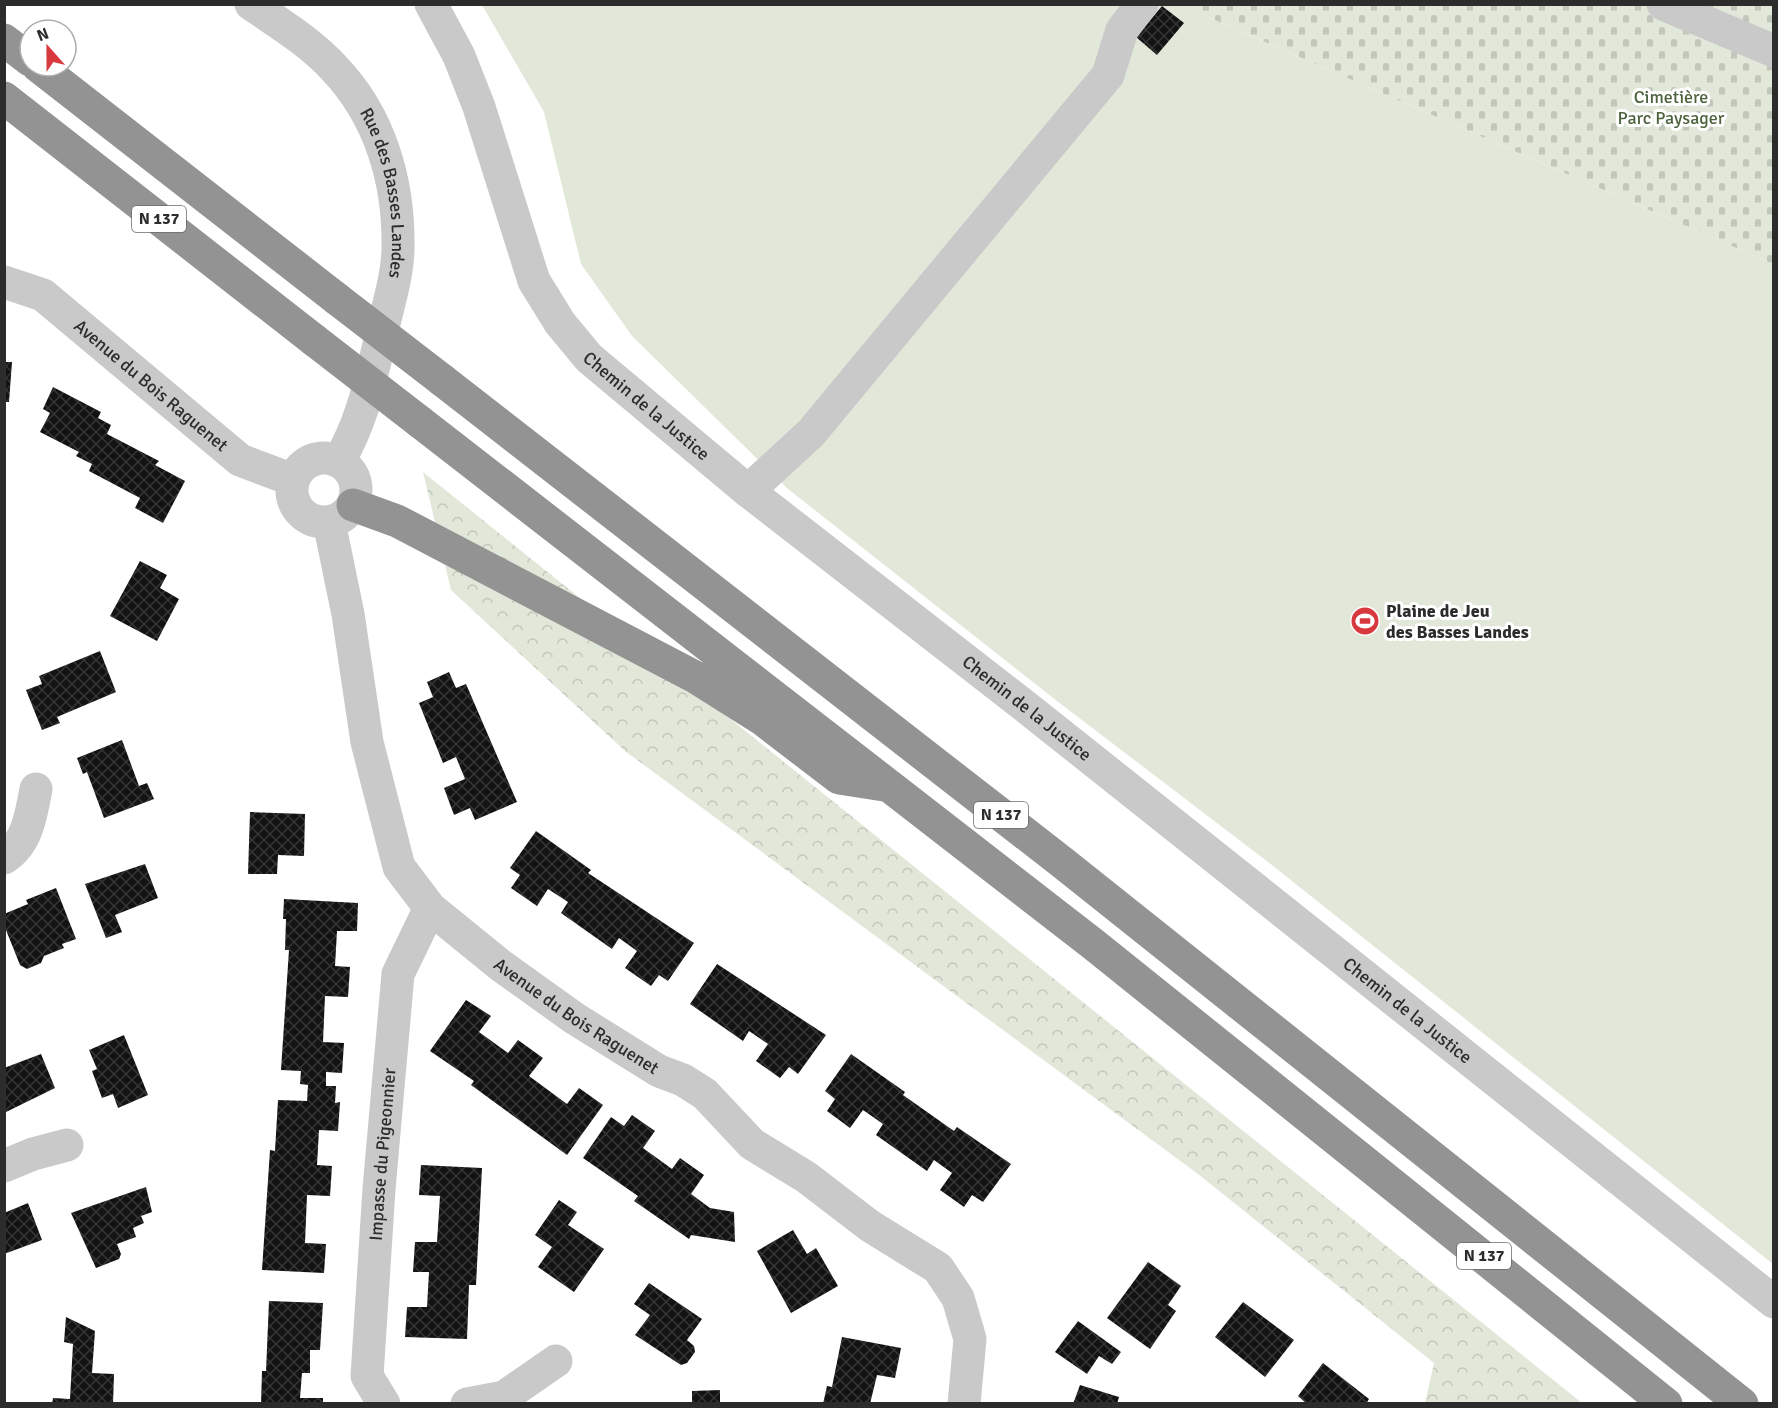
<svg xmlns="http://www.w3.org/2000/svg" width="1778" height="1408" viewBox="0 0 1778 1408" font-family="Signika,sans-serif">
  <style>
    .grass { fill: #e1e8da }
    .forest { fill: url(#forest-crowns) }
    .cemetery { fill: url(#cemetery-stones) }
    .building { fill: url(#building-cross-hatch) }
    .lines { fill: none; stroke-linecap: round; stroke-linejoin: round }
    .minor { stroke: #c9c9c9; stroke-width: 33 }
    .highway { stroke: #939393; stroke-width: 33 }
    .highway-bridge { stroke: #939393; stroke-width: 33 }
    .labels { text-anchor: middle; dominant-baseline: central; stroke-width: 6; stroke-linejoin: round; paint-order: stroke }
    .shield { fill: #fff; stroke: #6b6b6b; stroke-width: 1.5 }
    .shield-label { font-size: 16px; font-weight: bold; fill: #2c2c2c }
    .park-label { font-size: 18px; fill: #4d633d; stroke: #fff }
    .street-label { font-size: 18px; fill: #2c2c2c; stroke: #fff }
    .poi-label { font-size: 18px; font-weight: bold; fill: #2c2c2c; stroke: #fff; text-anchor: start }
  </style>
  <defs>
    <pattern id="forest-crowns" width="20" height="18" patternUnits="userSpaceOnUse" patternTransform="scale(1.5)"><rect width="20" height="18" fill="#e1e8da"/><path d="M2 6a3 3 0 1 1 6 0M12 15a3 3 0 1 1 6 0" fill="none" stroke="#c1c7bb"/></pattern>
    <pattern id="cemetery-stones" width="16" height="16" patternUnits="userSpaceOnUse" patternTransform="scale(1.5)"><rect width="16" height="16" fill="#e1e8da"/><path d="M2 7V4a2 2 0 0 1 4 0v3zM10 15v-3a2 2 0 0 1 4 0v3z" fill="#c1c7bb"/></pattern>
    <pattern id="building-cross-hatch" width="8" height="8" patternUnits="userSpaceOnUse" patternTransform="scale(1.5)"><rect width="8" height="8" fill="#131313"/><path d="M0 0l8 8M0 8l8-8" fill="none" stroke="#363636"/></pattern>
  </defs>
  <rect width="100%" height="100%" fill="#fff"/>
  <path class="grass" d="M482 5H1200L1194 11 1773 264V1264L1268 862 1057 701 788 489 632 336 581 264 544 112Z"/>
  <path class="forest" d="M423 472 1582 1403H1425L1434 1363 1198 1174 625 751 451 590Z"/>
  <path class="cemetery" d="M1200 4 1773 5V264L1194 11Z"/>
  <path class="building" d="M1162 6 1184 23 1157 55 1136 37Z
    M4 362H12L9 402H4Z
    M53 387 101 412 98 418 111 425 107 434 159 461 155 465 185 481 163 523 135 508 140 498 89 471 92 464 76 456 79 452 40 432 50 413 43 409Z
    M140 561 167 575 160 588 179 599 157 641 110 616Z
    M100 651 116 692 57 717 60 723 42 730 26 690 42 684 39 676Z
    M449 672 456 688 466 684 517 802 475 820 470 808 454 815 444 788 465 779 456 757 443 763 419 703 433 697 427 682Z
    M122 740 139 786 147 783 154 799 104 818 87 772 83 774 77 758Z
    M250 812 305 814 304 856 278 855 277 874H248Z
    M536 831 591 870 588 873 694 943 668 981 659 975 651 986 625 968 637 951 619 938 612 949 561 913 568 902 548 889 537 906 511 888 520 875 510 868Z
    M145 864 158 898 115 915 122 932 106 938 85 884Z
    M56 888 76 939 62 944 64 948 44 956 41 963 27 969 20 965 4 925V914L28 904 26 900Z
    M284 899 358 903 357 931H337L335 966 350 967 348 997 325 996 323 1042 344 1043 342 1073 326 1072V1086H336L335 1103 340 1102 338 1131 319 1130 317 1165 332 1166 330 1196 307 1195 305 1243 326 1244 324 1273 262 1270 270 1150 275 1151 278 1100 307 1101 308 1085 300 1084 301 1071 281 1070 289 950H285L286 919H283Z
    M717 964 826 1035 798 1074 789 1067 780 1078 756 1061 768 1044 749 1031 743 1041 690 1004Z
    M466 1000 491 1016 479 1032 508 1053 518 1040 543 1058 529 1076 567 1104 579 1088 603 1105 567 1155 471 1085 474 1081 430 1051Z
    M124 1035 148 1095 118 1108 113 1094 102 1098 92 1071 97 1069 89 1050Z
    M41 1054 55 1088 4 1113V1068Z
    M851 1054 905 1092 903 1095 954 1131 957 1127 1011 1164 983 1202 972 1195 964 1207 940 1190 952 1173 934 1160 927 1171 876 1135 883 1124 863 1110 850 1128 827 1111 835 1099 825 1091Z
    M632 1115 655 1131 643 1148 672 1169 680 1158 704 1175 691 1194 710 1208 734 1212 735 1242 691 1235 689 1239 634 1201 638 1196 583 1158 611 1117 624 1126Z
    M421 1165 482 1168 476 1285H469L467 1339 405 1337 407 1307H427L429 1272H413L415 1242H437L440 1196 419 1195Z
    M146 1187 152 1212 141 1216 144 1223 133 1228 136 1237 117 1244 121 1254 119 1259 96 1268 71 1213Z
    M559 1200 577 1212 568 1225 604 1249 574 1292 538 1267 552 1247 535 1235Z
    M28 1203 42 1240 4 1254V1213Z
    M793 1230 807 1254 816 1248 838 1286 791 1313 757 1251Z
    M1148 1262 1181 1286 1168 1305 1176 1311 1150 1349 1107 1318Z
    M649 1283 702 1319 687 1340 694 1346 695 1352 687 1363 681 1365 635 1335 650 1315 634 1304Z
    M269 1301 323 1303 320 1350H310V1373H302L300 1398H323V1404H261L262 1371H266Z
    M1243 1302 1294 1340 1265 1377 1215 1337Z
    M66 1317 95 1331 92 1373 114 1374 113 1404H52L53 1398 70 1399 73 1344 64 1342Z
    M1078 1321 1121 1352 1112 1364 1099 1356 1087 1374 1055 1352Z
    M842 1337 901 1348 895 1378 877 1375 870 1404H823L827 1386 832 1387Z
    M1323 1363 1369 1399 1366 1404H1307L1298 1396Z
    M1080 1385 1119 1397 1117 1404H1073Z
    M720 1390V1404H692V1391Z"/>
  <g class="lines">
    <g class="minor">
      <path id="s1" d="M251 4C280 24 310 42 334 68 380 116 399 181 398 247 398 275 388 305 382 332 370 380 364 418 339 461"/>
      <path id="s2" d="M431 4 459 56 479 107 534 281 560 323 589 358 748 491 1026 707 1774 1302"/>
      <path d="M1663 4 1774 51"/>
      <path id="s3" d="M4 282 43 295 240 460 293 480"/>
      <circle cx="324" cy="490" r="32"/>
      <path d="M748 491 811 433 1108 75 1122 30 1142 4"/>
      <path id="s4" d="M329 522 348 614 367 742 399 867 430 908 500 965 574 1018 659 1071 683 1080 705 1094 752 1144 806 1177 870 1226 938 1268 958 1298 970 1339 964 1404"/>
      <path d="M4 858C28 843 31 814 36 789"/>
      <path d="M4 1166 33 1154 67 1145"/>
      <path id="s5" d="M384 1404 367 1376 379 1189 398 974 430 908"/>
      <path d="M467 1404 504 1397 556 1361"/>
    </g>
    <path class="highway" d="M4 40 30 60
      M38 66 337 299
      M4 98 314 340
      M442 380 1063 863 1742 1404
      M420 422 1093 944 1666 1404
      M353 505 397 521 697 678 762 719 839 778 884 785"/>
    <path class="highway-bridge" d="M337 299 442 380
      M314 340 420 422"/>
  </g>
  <defs>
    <g id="stadium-disc" transform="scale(1.5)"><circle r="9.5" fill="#d7393f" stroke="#fff"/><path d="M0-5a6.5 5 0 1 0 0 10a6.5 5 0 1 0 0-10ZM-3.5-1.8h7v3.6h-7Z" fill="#fff"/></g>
  </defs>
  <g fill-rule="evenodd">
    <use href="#stadium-disc" x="1365" y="621"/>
  </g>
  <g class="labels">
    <g class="shield">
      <rect x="132" y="206" width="54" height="26" rx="4.5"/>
      <rect x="974" y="802" width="54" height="26" rx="4.5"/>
      <rect x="1457" y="1243" width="54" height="26" rx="4.5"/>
    </g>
    <g class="shield-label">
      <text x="159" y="219">N 137</text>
      <text x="1001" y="815">N 137</text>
      <text x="1484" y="1256">N 137</text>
    </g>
    <g class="park-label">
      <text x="1671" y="97">Cimetière<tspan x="1671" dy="21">Parc Paysager</tspan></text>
    </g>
    <g class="street-label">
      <text stroke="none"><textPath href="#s1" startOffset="244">Rue des Basses Landes</textPath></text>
      <text stroke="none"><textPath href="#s3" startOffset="182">Avenue du Bois Raguenet</textPath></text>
      <text stroke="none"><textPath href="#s2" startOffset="466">Chemin de la Justice</textPath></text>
      <text stroke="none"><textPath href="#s2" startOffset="952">Chemin de la Justice</textPath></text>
      <text stroke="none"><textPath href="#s2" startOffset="1438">Chemin de la Justice</textPath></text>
      <text stroke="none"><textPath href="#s4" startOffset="586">Avenue du Bois Raguenet</textPath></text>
      <text stroke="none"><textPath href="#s5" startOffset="255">Impasse du Pigeonnier</textPath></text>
    </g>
    <g class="poi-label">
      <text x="1386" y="611">Plaine de Jeu<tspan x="1386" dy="21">des Basses Landes</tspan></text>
    </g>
  </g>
  <rect width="1778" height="1408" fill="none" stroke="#2c2c2c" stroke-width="12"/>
  <g transform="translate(48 48) rotate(339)"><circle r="28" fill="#ffffff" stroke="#ababab" stroke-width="1.5"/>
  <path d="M0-4.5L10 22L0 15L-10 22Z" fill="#d7393f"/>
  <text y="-9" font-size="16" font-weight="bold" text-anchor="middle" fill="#2c2c2c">N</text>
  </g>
</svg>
